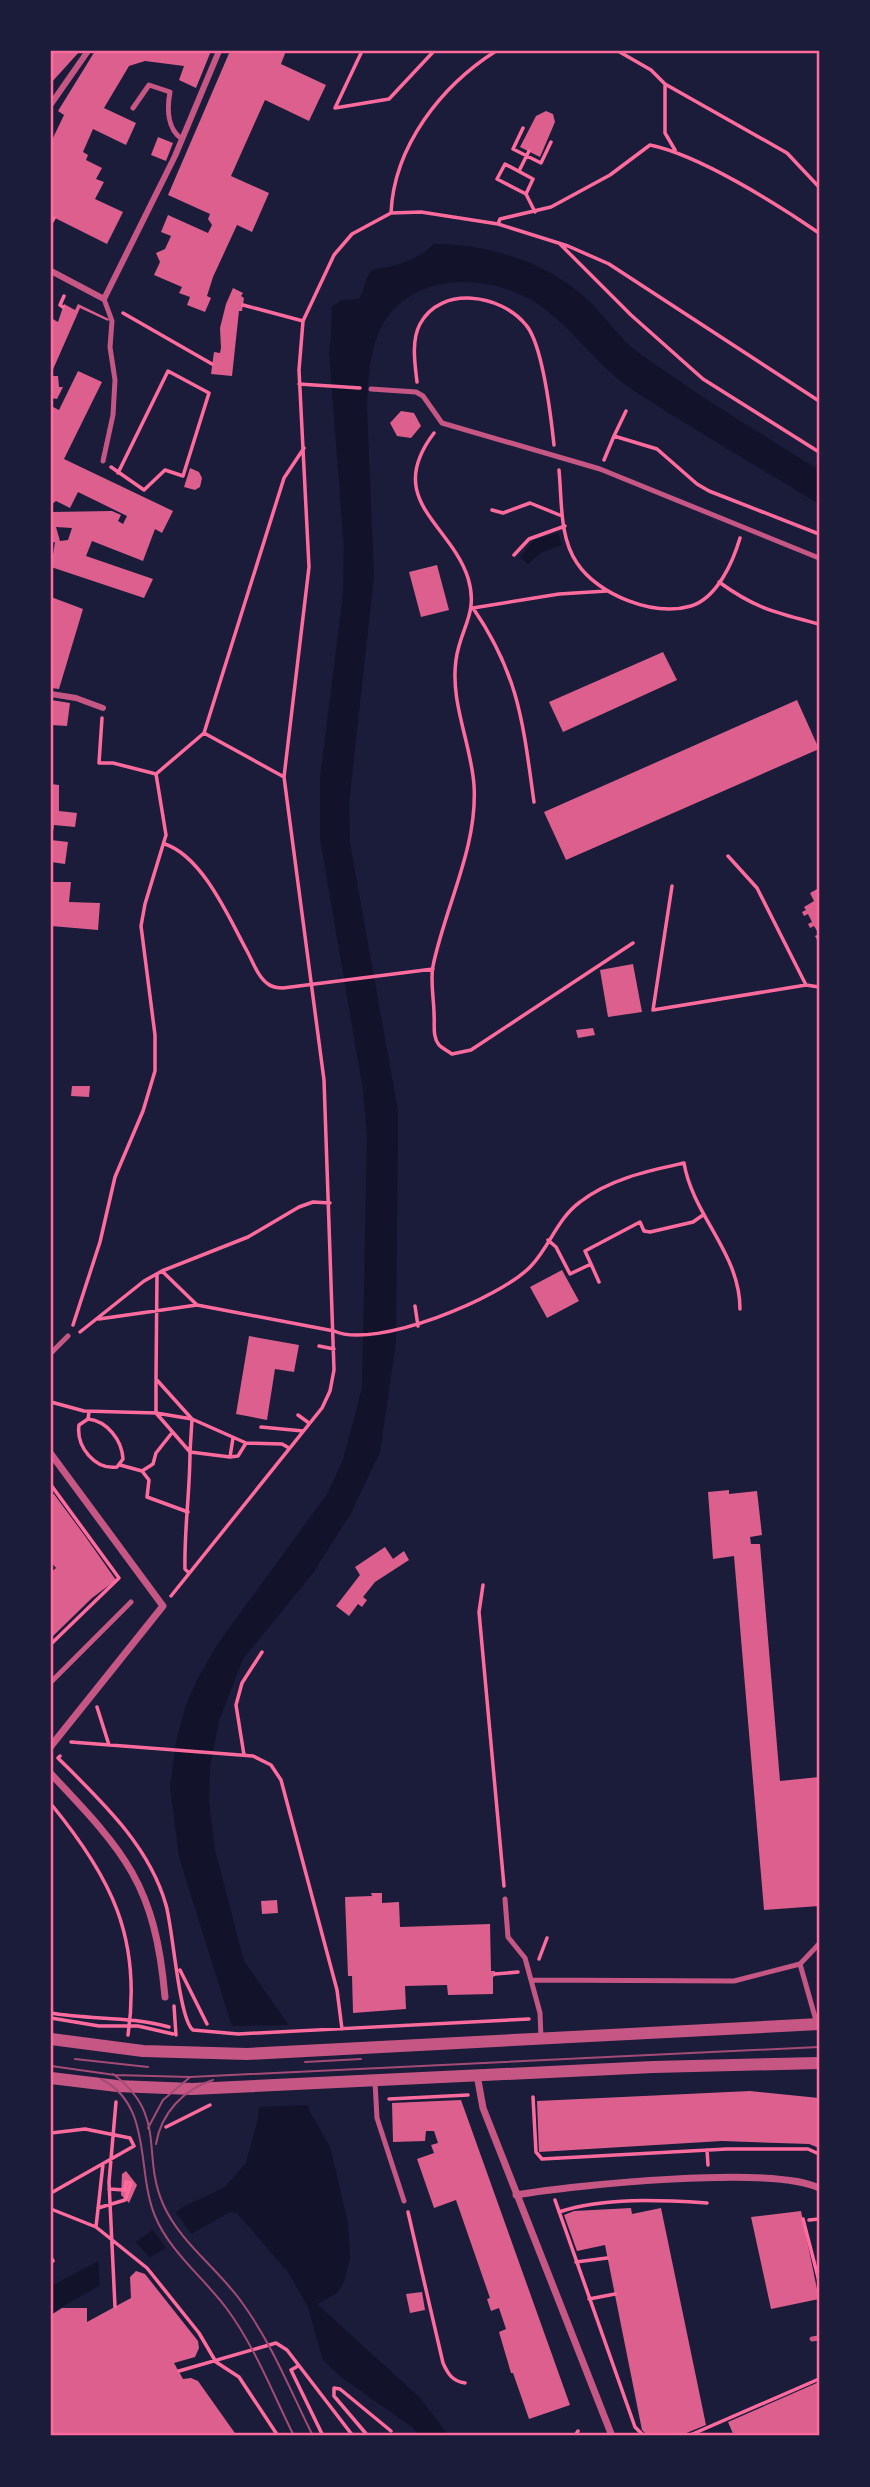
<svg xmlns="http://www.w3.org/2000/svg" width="870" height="2487" viewBox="0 0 870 2487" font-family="'DM Sans',sans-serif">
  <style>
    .water { fill: #12122b }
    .pier { fill: #1b1b3a }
    .building { fill: #dd5f8e; fill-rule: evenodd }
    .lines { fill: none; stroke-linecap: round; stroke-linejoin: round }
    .path { stroke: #ff6b9d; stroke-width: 3.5 }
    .service { stroke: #c65784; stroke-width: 5 }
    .pedestrian { stroke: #c65784; stroke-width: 6 }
    .minor { stroke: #c65784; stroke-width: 7 }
    .tertiary { stroke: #c65784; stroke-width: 12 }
    .tram { stroke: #a44b75; stroke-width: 2 }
    .neatline { fill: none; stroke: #ff6b9d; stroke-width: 2.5 }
  </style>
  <rect width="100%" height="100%" fill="#1b1b3a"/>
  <path class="water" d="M434 244C490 244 550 263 591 303 607 319 621 340 639 353 697 395 758 432 819 470V504C757 466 694 430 633 390 597 366 573 328 538 304 492 274 417 270 384 322 369 346 368 383 367 410L374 576 349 803 350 843 398 1111 396 1341 380 1452 351 1513 313 1573 243 1659 219 1721 210 1767 209 1802 215 1850 244 1961 289 2026 309 2110 330 2147 348 2223 350 2258 344 2282 337 2293 317 2304 420 2398 449 2436H419L412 2427 341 2377 323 2360 308 2307 288 2272 237 2213 230 2212 51 2313V2286L140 2239 183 2207 225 2187 246 2163 258 2119 260 2091 231 2023 179 1857 170 1787 176 1742 186 1705 197 1680 217 1645 327 1494 343 1460 362 1388 367 1137 363 1090 320 838V778L343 595 344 548 329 352C332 336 331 323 332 307L341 300 359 299C365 291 365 275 373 270 377 268 384 268 389 267 406 263 421 256 434 244Z
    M558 533 562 545 542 552 528 564 520 557 534 540Z"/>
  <path class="pier" d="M293 2025 311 2105 256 2107V2092L229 2026Z
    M173 2209 194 2237 169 2252 150 2226Z
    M133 2239 153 2261 100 2291 98 2257Z"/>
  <path class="building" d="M51 51H80L51 83Z
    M95 51H211L196 88 179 80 184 66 145 61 129 66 104 108 136 123 126 145 93 129 83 152 88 155 86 160 102 168 96 179 104 182 95 199 123 212 107 244 51 216V142L64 115 58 111Z
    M230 51H286L281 64 326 85 309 121 265 100 231 176 269 193 252 232 237 225 213 277 207 296 211 298 205 312 187 305 190 297 179 293 182 287 154 275 160 262 156 253 165 249 171 236 161 232 168 215 208 233 212 225 208 219 210 214 168 195Z
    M546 111 553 114 555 122 540 157 520 147 536 116Z
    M158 137 173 143 166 161 151 155Z
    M233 288 243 293 241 296 244 298 242 311H239L232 376 211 374 214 352 220 353 221 348 220 328 226 304Z
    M64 304 75 310 78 304 109 319 108 321 80 308 51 374V318L58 322Z
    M78 371 102 382 64 459 173 511 162 533 155 529 143 561 92 541 86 556 153 579 144 598 51 567 55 542 51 543V512L112 511 121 515 118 521 123 524 127 516 78 492 70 508 56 501 51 505V406L59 410ZM56 527 72 528 68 540 60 541Z
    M51 376H58L59 387H63L57 399 51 398Z
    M401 411 414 413 421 426 411 438 397 436 390 423Z
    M190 468 199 472 202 478 200 487 195 490 184 487Z
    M437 565 449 610 421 617 409 572Z
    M51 597 83 609 59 689 51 688Z
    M663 652 677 680 563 732 549 702Z
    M51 700 70 703 67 726 51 725Z
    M797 700 819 749 566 860 544 812Z
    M51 784 59 785V811L77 813 75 827 54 825 52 838Z
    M51 840 68 842 65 864 51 862Z
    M51 882H71L69 902 100 903 98 930 51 926Z
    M819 888V939L817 940 815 936 819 934 814 926 810 928 808 924 812 922 808 914 804 916 802 912 806 910 804 907 814 901 810 893Z
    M633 964 642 1012 608 1017 600 970Z
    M593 1028 595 1035 578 1038 576 1030Z
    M72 1086H90L89 1097 71 1096Z
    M562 1270 579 1301 547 1318 530 1287Z
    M249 1336 299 1345 294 1372 275 1369 267 1420 236 1414Z
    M729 1490V1494L757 1491 762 1535 750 1537 751 1544H760L780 1781 819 1777V1906L764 1910 734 1556 713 1559 708 1492Z
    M54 1494 85 1536 80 1538 85 1536 116 1580 92 1598 51 1638V1572L56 1568 51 1562V1495Z
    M385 1547 393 1559 404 1551 409 1560 375 1582 363 1597 367 1600 362 1607 358 1604 349 1616 336 1606 360 1575 355 1567Z
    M371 1893H382V1903L399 1902 400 1927 490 1924 491 1971H495V1976L493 1977V1994L448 1995 447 1985 405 1986 406 2009 353 2013 352 1976H348L345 1897 372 1896Z
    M277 1900 278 1913 262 1914 261 1901Z
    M750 2091 819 2098V2148L809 2144 722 2141 539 2152 537 2101Z
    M461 2100 570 2405 529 2419 513 2373H511L499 2332 506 2329 499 2308 491 2311 487 2299 490 2298 456 2200 434 2208 417 2159 434 2153 431 2145 438 2143 434 2131H426L425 2141 393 2142 392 2103Z
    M126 2171 137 2185 129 2203 121 2195 122 2174Z
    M631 2208 632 2214 661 2208 706 2425 679 2436H648L642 2430 605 2245 577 2251 564 2215 574 2211Z
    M801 2211 819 2299 771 2309 751 2217Z
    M136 2271 145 2274 198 2341 199 2348 195 2357 174 2363 183 2379 191 2378 198 2381 237 2436H51V2315L62 2308H87V2322L131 2298 130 2277Z
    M422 2292 425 2310 410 2313 406 2294Z
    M819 2382V2436H734L728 2422Z"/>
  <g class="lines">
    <path class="path" d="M362 51 335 108 389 99 434 51
      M618 51 651 70 665 84V133L675 150
      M665 84 787 153 819 187
      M523 128 513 149 541 163 551 142
      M519 171 529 151
      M526 194 533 179 505 164 497 179 526 194 535 212
      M391 213C394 146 441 86 496 51
      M51 223 54 218
      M498 224 500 219 551 207 610 175 650 145C699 155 777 204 819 233
      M560 244 631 315 703 379 819 452
      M243 305 303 321
      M63 307 60 305 64 296
      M123 313 212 364
      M417 382C415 364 411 341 420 324 441 285 501 294 526 325 543 345 551 417 554 445
      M299 384 360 388
      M434 433C383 500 451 524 468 578 479 614 460 628 456 660 450 703 471 743 474 785 478 847 445 907 433 966 430 981 434 999 434 1014 435 1024 432 1036 439 1045 442 1048 448 1051 452 1054L471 1050 633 943
      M614 436 626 411
      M604 460 614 436 657 449 697 484 709 491 819 534
      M111 467 144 490 165 470 183 476 209 393 168 371 118 473
      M559 470C562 499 559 537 577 563 598 595 654 617 691 606 717 598 733 562 740 538
      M492 510 503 513 530 503 562 516
      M514 555 529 539 565 526
      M719 582C756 609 777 613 819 624
      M102 718 99 763H113L156 774
      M204 733 284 777
      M534 802C523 723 519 675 473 608L559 594 607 591
      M165 844C203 857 229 918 247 951 253 962 258 977 268 984 272 987 278 988 283 988L433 969
      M672 886 653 1010 806 985 757 888 728 856
      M806 985 819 987
      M548 1240 556 1247 570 1274 591 1264 599 1282
      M591 1264 585 1251 640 1222 644 1231 650 1232 693 1222 703 1215
      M162 1271 197 1305
      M157 1274 156 1379 192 1419 246 1443 282 1444 289 1448
      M415 1306 418 1326
      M99 1319 197 1305 334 1331C375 1350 501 1298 531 1266 550 1246 557 1219 580 1202 609 1179 648 1171 684 1163 693 1216 740 1253 740 1309
      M73 1325 100 1242 115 1177 143 1111 155 1071V1035L141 926 145 904 166 835 156 774 204 733 284 478 304 448
      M80 1332 144 1281 162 1271 248 1237 299 1207 313 1202 330 1203
      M319 1346 334 1349
      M156 1381V1413L190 1452C190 1492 184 1530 185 1569L189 1573
      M51 1402 84 1411 156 1413 192 1419 190 1452 230 1457
      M298 1415 309 1423
      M88 1419 79 1425C76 1447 95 1470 117 1467L123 1459C122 1440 107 1421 88 1419L89 1412
      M261 1427 303 1431
      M233 1438 230 1457 238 1456 246 1443
      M120 1465 142 1471 153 1464 156 1453 171 1434
      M142 1471 149 1480 147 1497 188 1512
      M51 1485 119 1578 51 1644
      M483 1585 479 1612 504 1886
      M171 1596 322 1408 330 1391 334 1370 324 1080 284 777 309 567 299 370 303 321 334 255 352 234 391 213 421 212 498 224 568 246 609 264 819 401
      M97 1707 109 1745
      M71 1742 253 1756 271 1765 281 1780 337 1990 342 2029
      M244 1755 236 1705 242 1683 262 1652
      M60 1756 58 1758C101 1801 149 1845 166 1905 173 1929 179 2020 193 2030L238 2034 529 2019
      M51 1804C111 1877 142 1938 128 2035
      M539 1959 547 1938
      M180 1970 207 2024
      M495 1974 518 1972
      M174 2006 176 2035
      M51 2013C91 2020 129 2016 169 2027
      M51 2018 99 2026H138L173 2034
      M533 2097 536 2152 542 2159 727 2149H808L819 2154
      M389 2099 468 2095
      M166 2127 210 2105
      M51 2133 85 2129 130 2138 134 2146 51 2193
      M707 2150 708 2165
      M555 2200 635 2427 644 2436
      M98 2208 125 2200 131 2183 126 2182 125 2190 109 2189
      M51 2209 96 2227 147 2268 199 2333 216 2362 239 2377 278 2436
      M408 2212 443 2363C448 2374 452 2381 465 2383
      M559 2212C604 2197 660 2200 707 2203
      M803 2219 819 2281
      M809 2220 819 2219
      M96 2227 103 2164
      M51 2257 53 2261
      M576 2262 607 2258
      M589 2299 615 2294
      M115 2307 109 2182 116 2102
      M298 2366 291 2370 323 2436
      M179 2371 276 2343 287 2350 353 2436
      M368 2436 334 2396V2388L340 2389 391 2431
      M575 2436 578 2431
      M688 2436 819 2379"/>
    <path class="service" d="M133 108 149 85 170 92C167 108 167 129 182 139
      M371 389 416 392 423 396 442 423 600 469 819 558
      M103 461 113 415 115 380 110 347 112 321 104 299
      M51 1353 68 1336
      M51 1682 131 1602
      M505 1899 508 1937 525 1958 540 2013 541 2038
      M800 1964 817 2024
      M531 1980 734 1981 800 1964 819 1944
      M375 2082 377 2118 404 2201
      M812 2339 819 2338"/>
    <path class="pedestrian" d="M51 104 88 51
      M51 271 104 299 175 156 219 51
      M51 694 76 698 103 708"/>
    <path class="minor" d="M51 1454 163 1606 51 1746
      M51 1774C126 1853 155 1885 165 1997
      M477 2075 483 2108 612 2436
      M516 2195C573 2185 774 2165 819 2188"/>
    <path class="tertiary" d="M51 2039 143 2051 247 2054 819 2024
      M51 2078 117 2086 192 2089 653 2067 819 2063"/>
    <path class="tram" d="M75 2059 148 2067
      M305 2062 361 2059
      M51 2066 115 2075 190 2077 819 2047
      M113 2074C168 2115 141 2154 163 2204 180 2243 219 2269 243 2304 272 2344 291 2392 313 2436
      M101 2079C153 2105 136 2171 155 2216 169 2251 205 2279 227 2309 255 2347 273 2394 294 2436
      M148 2128 163 2100 189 2078
      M156 2144C161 2113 184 2089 213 2080"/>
  </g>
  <rect width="870" height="2487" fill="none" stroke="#1b1b3a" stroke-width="105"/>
  <rect x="52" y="52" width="766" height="2382" class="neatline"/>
</svg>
